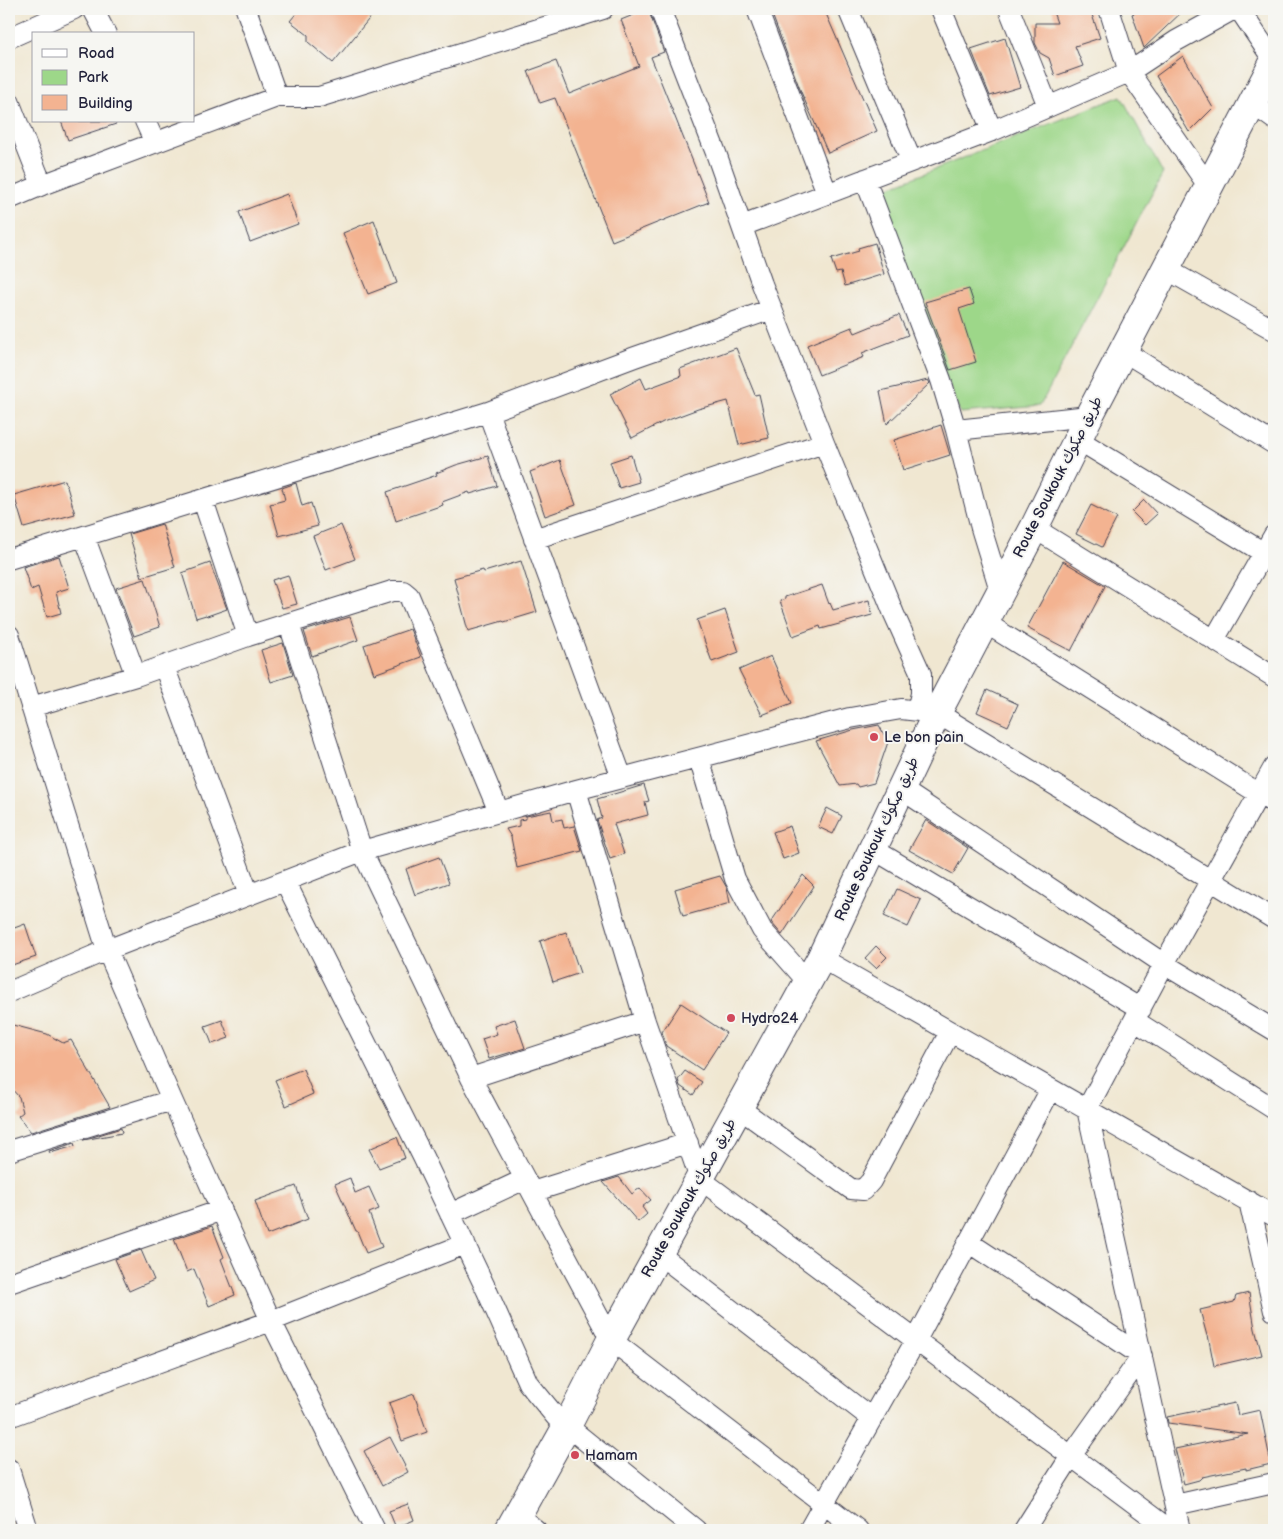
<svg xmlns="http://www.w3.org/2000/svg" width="1283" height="1539" viewBox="0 0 1283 1539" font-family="'Balsamiq Sans','Playpen Sans Arabic',sans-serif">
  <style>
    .green { fill: #9dd789; stroke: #607c62 }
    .building { fill: #f3b391 }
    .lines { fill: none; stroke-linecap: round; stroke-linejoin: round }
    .street-casing { stroke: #414052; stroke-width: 22 }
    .secondary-casing { stroke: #414052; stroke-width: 30 }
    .street { stroke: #fff; stroke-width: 20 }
    .secondary { stroke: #fff; stroke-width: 28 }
    .poi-dot { fill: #d1495b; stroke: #f6f6f2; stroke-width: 2 }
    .labels { text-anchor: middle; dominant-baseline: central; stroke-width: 4; stroke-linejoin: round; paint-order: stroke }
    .street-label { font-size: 15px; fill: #22223b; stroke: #f6f6f2 }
    .poi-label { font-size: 15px; fill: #22223b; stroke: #f6f6f2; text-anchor: start }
  </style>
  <rect width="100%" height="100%" fill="#f6f6f2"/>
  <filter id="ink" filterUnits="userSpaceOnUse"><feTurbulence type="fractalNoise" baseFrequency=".02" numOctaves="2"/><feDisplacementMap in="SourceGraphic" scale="10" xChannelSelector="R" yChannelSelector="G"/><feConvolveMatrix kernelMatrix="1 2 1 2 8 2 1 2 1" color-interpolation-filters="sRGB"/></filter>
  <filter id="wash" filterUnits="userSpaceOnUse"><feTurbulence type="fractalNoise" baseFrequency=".0096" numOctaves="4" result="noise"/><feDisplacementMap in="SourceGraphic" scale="20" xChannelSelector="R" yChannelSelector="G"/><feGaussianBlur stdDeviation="1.12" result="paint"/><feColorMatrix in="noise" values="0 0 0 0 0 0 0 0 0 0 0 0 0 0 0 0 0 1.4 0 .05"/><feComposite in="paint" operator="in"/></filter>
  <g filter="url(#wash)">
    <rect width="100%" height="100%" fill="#f0e7d1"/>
    <path class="green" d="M1121 96 1163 173 1040 406 960 413 874 193Z"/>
    <g id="blocks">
      <path class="building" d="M300 9H377L333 63 308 42V35L290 21Z
        M648 9 664 52 651 57 709 202 612 241 555 98 540 103 528 71 556 61 569 94 639 66 621 20Z
        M770 9H824L877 131 828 153 801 92Z
        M1052 9H1090L1100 38 1075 46 1083 66 1055 76 1049 58 1040 53 1035 43V23H1057Z
        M1143 9H1185L1144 48 1132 14Z
        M1005 38 1020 87 990 96 971 49Z
        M1183 56 1213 108 1189 132 1156 76Z
        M61 121H116V124L68 140Z
        M287 194 298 224 250 242 239 212Z
        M374 220 397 283 368 294 343 233Z
        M875 243 884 274 845 286 841 272 836 273 831 259 859 251 858 248Z
        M969 289 974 304 959 309 976 362 950 370 925 302Z
        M899 315 908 335 862 353 864 357 819 375 807 345 852 327 855 333Z
        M736 348 755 395 759 394 769 438 739 445 728 401 698 409 663 422 632 438 610 394 641 378 646 389 681 376 680 369Z
        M928 380 930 383 887 424 880 391Z
        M941 425 950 455 903 470 894 440Z
        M631 455 639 482 619 488 610 462Z
        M488 456 497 486 470 494 469 492 442 502 443 505 396 521 387 492 437 475 436 473 456 465Z
        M560 460 576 505 545 516 530 472Z
        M65 480 75 514 24 528 14 495Z
        M296 483 302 506 311 503 318 526 279 536 270 504 285 500 282 488Z
        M1144 500 1157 514 1145 525 1132 512Z
        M1091 505 1117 518 1102 547 1076 534Z
        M162 524 175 567 142 577 129 534Z
        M341 525 355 559 326 570 313 536Z
        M59 556 69 588 56 592 61 613 47 617 38 587 31 590 23 567Z
        M521 561 537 612 504 622 503 621 468 631 454 578 483 570 484 572Z
        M1063 561 1105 586 1071 651 1027 628Z
        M210 563 227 609 207 616 206 615 196 618 182 573Z
        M288 575 297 604 282 608 272 580Z
        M145 579 160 627 134 636 116 588Z
        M822 585 829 604 830 603 833 610 869 600 872 615 821 629 820 626 793 636 780 601 785 599V597Z
        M725 610 739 652 712 662 697 620Z
        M350 617 358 640 312 656 304 631Z
        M410 629 421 657 374 674 364 645Z
        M283 643 293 675 271 682 261 650Z
        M771 656 792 703 762 715 739 670Z
        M987 690 1018 704 1008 726 977 712Z
        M879 725 888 742 874 783 858 787 856 784 840 786 816 741 853 730Z
        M644 785 649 801 645 802 648 815 614 824 624 854 610 859 597 820 602 818 597 799Z
        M827 808 842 816 833 834 818 827Z
        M551 811 553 821 562 819 564 828 574 826 582 851 517 868 511 837 506 829 519 826V820L526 819V816Z
        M926 820 968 848 953 874 909 850Z
        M790 826 799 853 783 859 773 832Z
        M439 857 449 883 415 895 406 869Z
        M803 875 814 886 782 935 771 922Z
        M720 876 727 888 730 903 683 916 675 889Z
        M897 889 921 900 908 927 884 916Z
        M25 924 36 957 9 966V930Z
        M566 932 580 973 553 982 540 941Z
        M876 946 887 957 876 968 865 958Z
        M681 1003 726 1033 702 1070 666 1046 662 1032Z
        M515 1019 525 1048 489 1059 482 1039 497 1034 494 1026Z
        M222 1020 229 1038 212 1044 205 1026Z
        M9 1024 47 1034 63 1043 71 1040 110 1107 31 1132 18 1116 23 1112 19 1097 9 1086Z
        M303 1069 313 1094 286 1106 275 1080Z
        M685 1071 702 1082 693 1095 680 1086 678 1080Z
        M121 1128 122 1133 83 1140Z
        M397 1137 405 1158 379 1168 369 1149Z
        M74 1143 75 1146 50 1153 49 1151Z
        M619 1177 632 1194 640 1188 651 1200 642 1207 647 1214 638 1222 603 1182Z
        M350 1178 355 1193 369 1187 379 1209 369 1213 382 1247 366 1253 357 1231H356L335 1184Z
        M296 1186 308 1219 267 1235 255 1201Z
        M212 1226 224 1257 221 1259 235 1295 209 1306 194 1269 187 1272 174 1239Z
        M141 1250 154 1280 129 1291 115 1259Z
        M1249 1293 1255 1329 1262 1355 1214 1366 1208 1335 1207 1336 1200 1310 1234 1302 1236 1296Z
        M414 1394 427 1432 402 1441 389 1403Z
        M1235 1403 1238 1415 1260 1410 1271 1464 1246 1470V1468L1202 1477 1199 1480 1184 1484 1175 1449 1248 1434 1168 1423 1167 1417Z
        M390 1437 408 1472 382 1486 364 1451Z
        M408 1504 414 1520 396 1528 389 1511Z"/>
    </g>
  </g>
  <g filter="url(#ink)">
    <use href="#blocks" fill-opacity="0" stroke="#414052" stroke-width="1"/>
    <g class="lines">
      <g class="street-casing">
        <path id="street" d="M93 9 106 34
          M246 9 277 97H319L603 9
          M660 9 716 153 762 284 824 443 894 614 921 674V694L917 710
          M757 9 827 193
          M848 9 911 160
          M941 9 992 131
          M1009 9 1048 106
          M1109 9 1129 72 1209 187
          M1239 9 1274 61
          M9 38 74 9
          M9 101 42 185
          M1253 104 1274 119
          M145 121 155 143
          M865 179 941 380 956 430 981 528 1000 590
          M9 199 42 185 277 97
          M742 226 992 131 1129 72 1176 41 1234 9
          M1166 269 1274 330
          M1123 351 1274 444
          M488 412 622 778
          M956 430 1089 416
          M1077 439 1274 559
          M203 500 248 636
          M1034 528 1274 677
          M84 536 136 676
          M534 539 824 443
          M9 559 488 412 635 357 772 309
          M984 622 1274 803
          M289 624 362 851 471 1078 611 1340 858 1530
          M9 635 107 950 172 1100 271 1321 375 1530
          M1214 640 1274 535
          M164 666 249 895
          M31 707 136 676 248 636 392 591H403L409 596 499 812
          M699 758 735 879 762 930 808 982
          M901 789 1164 964 1274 1030
          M576 790 645 1021 700 1179 1170 1530
          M873 849 1141 1009
          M285 881 423 1157 487 1291 528 1383 556 1417 696 1530
          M821 958 1274 1216
          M9 992 107 950 362 851 576 790 850 718 901 709 937 713 1274 919
          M1135 1021 1274 1109
          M471 1078 645 1021
          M739 1108 851 1189 863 1190 871 1181 950 1032
          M9 1151 172 1100
          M532 1192 688 1143
          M1249 1201 1274 1311
          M450 1214 525 1179
          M968 1242 1142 1356 1071 1456 1024 1530
          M659 1254 871 1418
          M9 1283 222 1210
          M9 1417 271 1321 465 1244
          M9 1469 28 1530
          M1175 1505 1274 1483
          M517 1515 536 1530
          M809 1530 916 1340 1051 1089
          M1180 1530 1087 1109 1164 964 1274 767"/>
      </g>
      <g class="secondary-casing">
        <path id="secondary" d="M509 1530 567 1426 611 1340 821 958 937 713 1034 528 1089 416 1274 62"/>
      </g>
      <use href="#street" class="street"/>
      <use href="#secondary" class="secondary"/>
    </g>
  </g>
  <g class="poi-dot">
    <circle cx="874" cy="737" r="5"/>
    <circle cx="731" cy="1018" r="5"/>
    <circle cx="575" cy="1455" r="5"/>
  </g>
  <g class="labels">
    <g class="street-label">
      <text transform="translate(1058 477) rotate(-63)">Route Soukouk طريق صكوك</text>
      <text transform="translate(877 839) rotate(-65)">Route Soukouk طريق صكوك</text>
      <text transform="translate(689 1198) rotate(-61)">Route Soukouk طريق صكوك</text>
    </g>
    <g class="poi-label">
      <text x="884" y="737">Le bon pain</text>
      <text x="741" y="1018">Hydro24</text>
      <text x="585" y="1455">Hamam</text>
    </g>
  </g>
  <rect width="1283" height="1539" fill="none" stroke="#f6f6f2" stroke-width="30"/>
  <rect x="32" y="32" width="162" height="90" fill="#f6f6f2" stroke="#a1a1a9"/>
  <rect x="42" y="49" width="25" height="8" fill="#ffffff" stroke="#a1a1a9"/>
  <text x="78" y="58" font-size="15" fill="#22223b">Road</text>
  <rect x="42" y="70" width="25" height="15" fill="#9dd789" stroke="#a1a1a9"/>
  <text x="78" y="82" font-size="15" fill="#22223b">Park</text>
  <rect x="42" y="95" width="25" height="15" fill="#f3b391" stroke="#a1a1a9"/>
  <text x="78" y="108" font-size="15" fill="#22223b">Building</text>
</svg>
